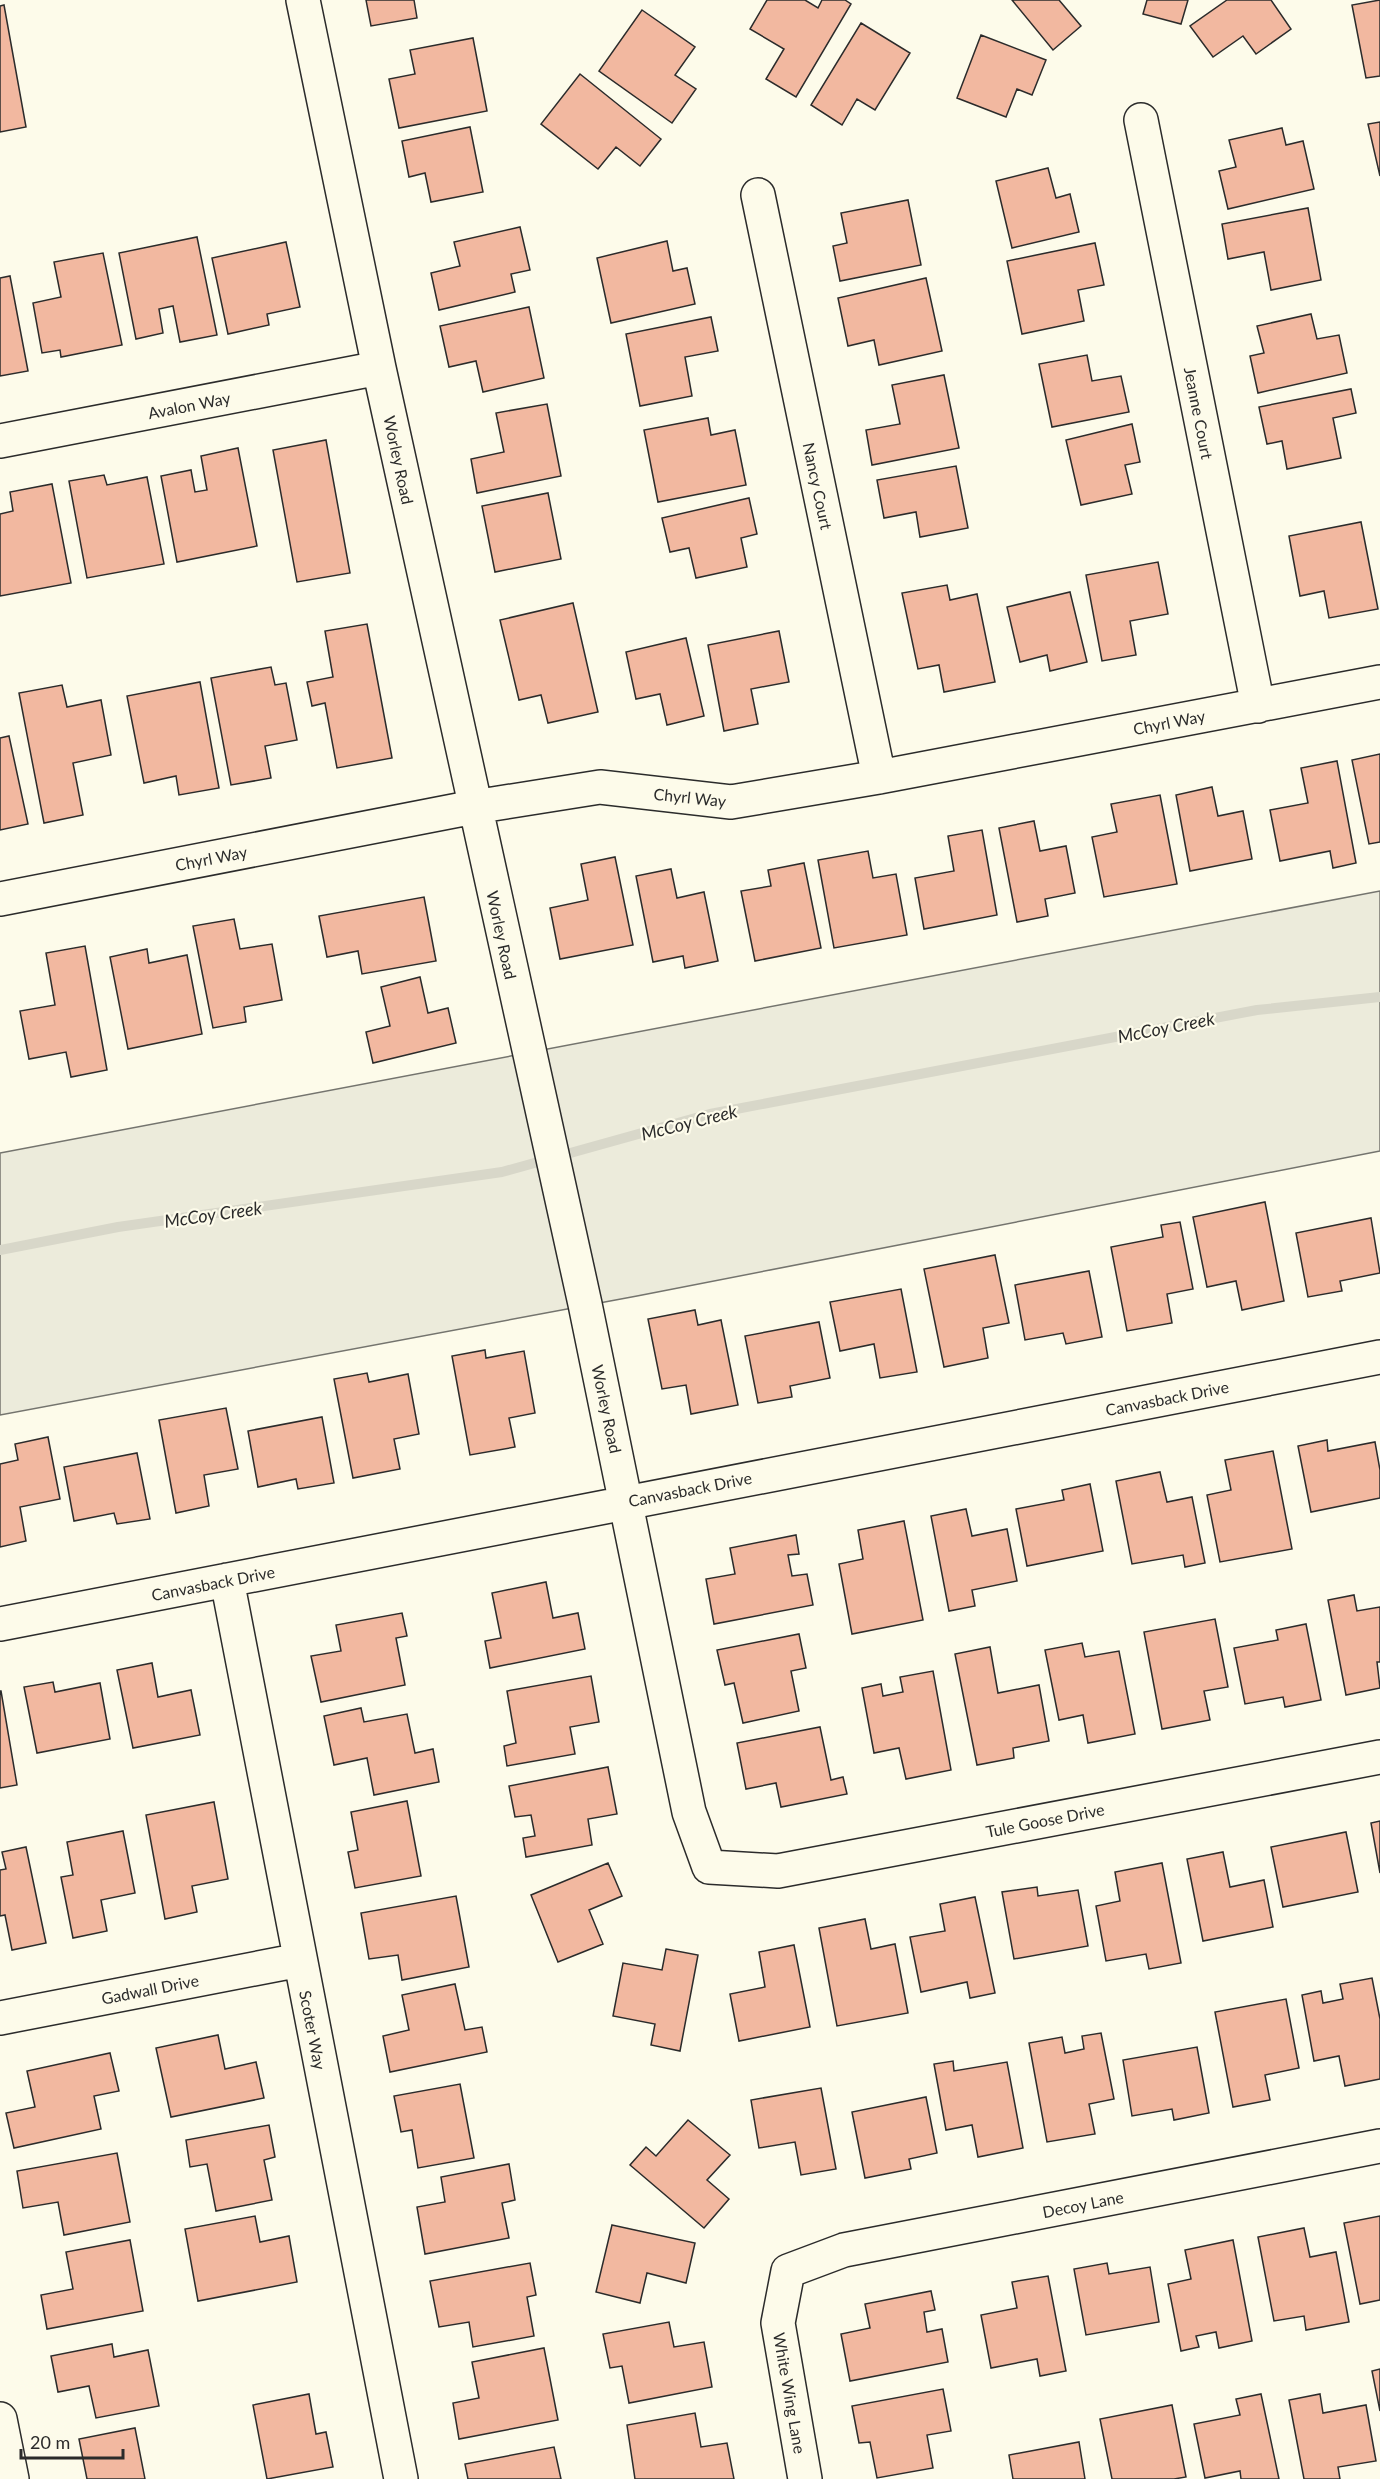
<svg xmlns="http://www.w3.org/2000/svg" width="1380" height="2479" viewBox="0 0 1380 2479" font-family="Lato,sans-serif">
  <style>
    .green { fill: #ecebdb; stroke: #74746e; stroke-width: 1.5 }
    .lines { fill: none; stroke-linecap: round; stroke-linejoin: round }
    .stream { stroke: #d8d7c9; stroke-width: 10 }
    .building { fill: #f2b8a0; stroke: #2b2b2b; stroke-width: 1.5 }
    .minor-casing { stroke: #2b2b2b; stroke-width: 36 }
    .minor { stroke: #fdfbea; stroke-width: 33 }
    .labels { text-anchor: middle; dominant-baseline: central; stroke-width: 4.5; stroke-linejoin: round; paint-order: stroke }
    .street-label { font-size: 16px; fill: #2b2b2b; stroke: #fdfbea }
    .water-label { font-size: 18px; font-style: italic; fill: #2b2b2b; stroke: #fdfbea }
  </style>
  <rect width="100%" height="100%" fill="#fdfbea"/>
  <path class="green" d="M1380 891V1151L637 1296 0 1415V1153Z"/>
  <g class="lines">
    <path class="stream" d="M0 1250 118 1227 502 1172 710 1114 1257 1010 1380 997"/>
  </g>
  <path class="building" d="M366 0H414L417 18 371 26Z
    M767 0H805L818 8 822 0H845L851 4 796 97 766 79 784 49 750 29Z
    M1012 0H1059L1081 26 1053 50Z
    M1147 0H1188L1181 24 1143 14Z
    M1227 0H1271L1291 29 1256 54 1243 36 1213 57 1190 26Z
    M1380 0V76L1366 78 1352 5Z
    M4 5 26 127 0 132V6Z
    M642 10 695 47 675 75 696 89 672 123 599 71Z
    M861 23 910 53 875 110 857 99 842 125 811 105Z
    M981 35 1046 60 1032 95 1017 89 1006 117 957 98Z
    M473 38 487 111 399 128 389 79 415 74 410 50Z
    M580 74 661 139 640 166 616 147 598 169 541 124Z
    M1380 122V176L1368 124Z
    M470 127 483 192 431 202 425 173 409 177 402 141Z
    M1282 128 1286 145 1303 141 1314 189 1228 209 1219 171 1236 167 1229 140Z
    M1048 168 1056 198 1070 194 1079 232 1012 248 996 181Z
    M908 200 921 265 840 281 833 246 847 243 841 213Z
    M1308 208 1321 280 1271 290 1264 252 1228 259 1222 224Z
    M520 227 530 270 511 274 515 292 439 310 431 273 460 266 454 242Z
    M197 237 217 335 180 342 173 306 159 309 163 333 136 339 119 253Z
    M667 241 673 271 687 268 695 304 611 323 597 258Z
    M286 242 300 307 267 314 269 325 228 334 212 258Z
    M1095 243 1104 285 1078 290 1084 321 1022 334 1007 261Z
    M103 253 122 345 61 357 60 350 42 353 33 303 61 297 54 262Z
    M10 276 28 371 0 376V278Z
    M926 278 942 351 879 365 874 340 848 346 838 298Z
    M529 307 544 378 483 392 476 361 449 367 440 326Z
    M1311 314 1317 339 1339 335 1347 373 1258 393 1250 356 1264 353 1257 326Z
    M711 317 718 351 685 357 692 396 640 406 626 334Z
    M1087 355 1092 381 1121 376 1129 412 1052 427 1039 364Z
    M944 375 959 448 872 465 866 430 900 424 892 385Z
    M1351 389 1356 413 1333 418 1341 458 1287 469 1282 441 1267 444 1259 407Z
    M547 404 561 476 477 493 471 459 504 452 496 413Z
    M708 418 711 435 735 430 746 485 658 502 644 430Z
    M1132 424 1140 462 1125 465 1132 494 1081 505 1066 440Z
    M326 440 350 573 297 582 273 450Z
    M238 448 257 546 177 562 161 476 191 470 195 492 207 490 201 456Z
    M956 466 968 528 920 537 916 512 884 518 877 480Z
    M104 475 107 485 147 477 164 564 87 578 69 481Z
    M52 484 71 583 0 596V514L13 511 10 492Z
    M548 493 561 559 495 572 482 506Z
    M749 498 757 534 741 538 747 567 696 578 689 548 670 552 662 518Z
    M1361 522 1378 609 1329 618 1324 591 1300 596 1289 536Z
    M1158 562 1168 614 1130 621 1136 655 1102 661 1086 575Z
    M947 585 950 600 977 594 995 682 944 692 939 665 918 669 902 593Z
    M1070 592 1087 662 1050 671 1047 655 1020 662 1007 607Z
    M573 603 598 712 548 723 541 695 519 700 500 620Z
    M367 624 392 758 337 768 325 703 312 706 307 682 333 677 325 631Z
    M779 631 789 682 751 689 758 724 724 731 708 645Z
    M686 638 704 716 667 725 660 694 636 699 626 652Z
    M271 667 275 685 286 683 297 740 265 746 271 778 231 785 211 678Z
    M200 682 219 788 179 795 176 776 144 783 127 696Z
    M62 685 67 707 101 700 111 755 73 763 83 815 44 823 19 693Z
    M9 736 28 824 0 830V738Z
    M1380 754V842L1369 844 1352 760Z
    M1337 761 1356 863 1333 868 1330 851 1280 861 1270 810 1308 803 1301 768Z
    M1212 787 1218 816 1243 811 1252 859 1190 871 1176 795Z
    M1160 795 1177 884 1104 897 1092 837 1117 832 1111 804Z
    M1034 821 1040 851 1066 846 1075 893 1045 899 1048 916 1017 922 999 828Z
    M982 830 997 915 924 929 915 878 954 871 948 836Z
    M868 851 873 878 896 874 907 935 834 948 818 860Z
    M615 857 633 945 560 959 550 908 588 900 581 864Z
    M804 863 821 948 755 961 741 891 771 886 768 870Z
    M671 869 677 898 704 892 718 961 685 968 683 956 653 962 636 876Z
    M424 897 436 961 362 974 358 951 327 957 319 916Z
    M234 919 240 949 272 944 282 1000 244 1007 246 1022 213 1028 193 926Z
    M85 946 107 1070 71 1077 66 1052 29 1059 20 1011 55 1005 46 953Z
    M147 949 149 963 187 955 202 1034 128 1049 110 957Z
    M420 977 428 1013 448 1008 456 1043 373 1063 366 1032 390 1026 381 987Z
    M1265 1202 1284 1301 1242 1310 1236 1281 1207 1287 1193 1217Z
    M1371 1218 1380 1273 1340 1281 1342 1291 1308 1297 1296 1233Z
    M1180 1222 1193 1289 1167 1294 1172 1323 1127 1331 1111 1247 1163 1237 1161 1225Z
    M995 1255 1009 1323 983 1328 988 1358 944 1367 924 1269Z
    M1089 1271 1102 1337 1066 1344 1063 1333 1025 1340 1015 1285Z
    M901 1289 917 1372 880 1378 874 1344 840 1351 830 1302Z
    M695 1310 698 1325 721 1320 738 1405 691 1414 686 1385 662 1389 648 1319Z
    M819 1322 830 1378 790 1386 792 1397 758 1403 745 1336Z
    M485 1350 486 1358 524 1351 535 1413 509 1418 515 1447 470 1455 452 1356Z
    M367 1373 369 1382 408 1374 419 1434 394 1439 400 1469 353 1478 334 1379Z
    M226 1408 238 1469 204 1475 209 1506 176 1513 159 1420Z
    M322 1417 334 1483 298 1489 296 1479 258 1487 248 1431Z
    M48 1437 60 1499 20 1507 26 1541 0 1547V1464L18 1460 15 1444Z
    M1327 1440 1328 1451 1375 1442 1380 1470V1498L1311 1512 1298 1446Z
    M1273 1451 1292 1549 1220 1562 1207 1495 1231 1490 1225 1460Z
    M137 1453 150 1519 117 1524 114 1513 74 1521 64 1467Z
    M1160 1472 1167 1502 1192 1497 1205 1563 1185 1567 1183 1555 1132 1564 1116 1481Z
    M1090 1484 1103 1551 1027 1566 1016 1509 1064 1500 1062 1490Z
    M966 1509 972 1536 1007 1529 1017 1581 972 1590 975 1606 949 1611 931 1516Z
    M904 1521 923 1620 852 1634 839 1564 863 1559 858 1530Z
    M796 1535 799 1554 788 1555 792 1576 807 1574 813 1605 714 1624 706 1579 735 1574 730 1548Z
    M546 1582 553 1618 578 1613 585 1649 490 1668 485 1641 501 1638 492 1593Z
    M1354 1595 1357 1611 1380 1607V1662H1377L1380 1688 1346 1695 1328 1600Z
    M402 1613 407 1636 396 1638 405 1685 321 1702 311 1656 341 1651 336 1625Z
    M1215 1619 1228 1687 1204 1691 1210 1720 1162 1729 1144 1632Z
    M1306 1624 1321 1700 1285 1707 1283 1697 1245 1704 1234 1648 1278 1640 1276 1630Z
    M799 1634 806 1668 791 1671 799 1711 743 1723 734 1683 725 1685 717 1650Z
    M1082 1643 1085 1657 1119 1651 1135 1734 1088 1743 1083 1715 1059 1720 1045 1650Z
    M990 1647 998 1693 1039 1685 1049 1741 1013 1748 1014 1758 977 1765 955 1654Z
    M152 1663 158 1697 191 1690 200 1735 133 1748 117 1670Z
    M933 1671 951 1770 906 1779 899 1748 874 1753 862 1688 881 1684 883 1696 903 1692 900 1677Z
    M591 1676 599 1722 570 1727 575 1754 507 1766 504 1746 516 1743 507 1691Z
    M53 1682 55 1692 100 1683 110 1739 37 1753 24 1687Z
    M1 1691 17 1785 0 1788V1691Z
    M361 1708 364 1722 407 1714 415 1753 433 1749 439 1782 374 1795 367 1758 334 1765 324 1716Z
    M820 1727 831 1780 843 1777 847 1794 781 1807 776 1783 746 1789 737 1743Z
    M608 1767 617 1814 588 1819 592 1845 526 1857 523 1838 535 1836 531 1815 515 1817 509 1786Z
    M407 1801 421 1876 355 1888 348 1852 358 1850 351 1812Z
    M214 1802 228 1879 192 1886 197 1912 165 1919 146 1815Z
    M1380 1821V1873L1371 1823Z
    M123 1831 135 1893 101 1900 107 1931 73 1938 61 1877 73 1875 67 1842Z
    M1346 1832 1358 1892 1283 1907 1271 1847Z
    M26 1847 46 1943 12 1950 5 1915 0 1916V1870L6 1869 2 1852Z
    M1223 1852 1230 1887 1264 1880 1273 1927 1203 1941 1187 1859Z
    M608 1863 622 1896 589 1910 603 1944 558 1962 531 1895Z
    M1162 1863 1181 1963 1149 1969 1146 1954 1106 1961 1096 1906 1120 1901 1115 1872Z
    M1037 1887 1038 1896 1078 1890 1088 1946 1014 1959 1002 1892Z
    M456 1896 469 1967 402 1980 398 1955 369 1959 361 1913Z
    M975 1897 995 1993 970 1998 967 1982 921 1992 910 1937 945 1931 940 1904Z
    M865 1919 871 1949 895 1944 908 2013 837 2026 819 1928Z
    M794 1945 810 2027 739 2041 730 1994 765 1987 759 1952Z
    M666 1949 698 1955 680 2051 651 2045 655 2024 613 2016 623 1963 662 1970Z
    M1372 1978 1380 2019V2079L1345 2086 1339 2056 1314 2061 1302 1995 1321 1991 1323 2003 1343 1999 1340 1984Z
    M455 1984 465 2030 482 2027 487 2052 390 2072 383 2036 409 2030 402 1995Z
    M1286 1999 1299 2068 1265 2075 1270 2100 1233 2107 1215 2012Z
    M1101 2033 1114 2099 1089 2104 1095 2134 1047 2142 1029 2043 1062 2037 1065 2053 1084 2049 1082 2036Z
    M218 2035 225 2069 256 2062 264 2098 171 2117 156 2048Z
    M1197 2047 1209 2113 1174 2120 1172 2109 1132 2116 1123 2060Z
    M110 2053 119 2091 94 2096 101 2129 14 2148 6 2113 35 2107 27 2071Z
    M953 2061 954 2071 1007 2062 1023 2148 978 2157 972 2125 946 2130 934 2064Z
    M460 2084 474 2158 418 2168 412 2130 401 2132 394 2096Z
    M821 2088 836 2169 801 2175 795 2142 759 2148 751 2100Z
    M926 2097 937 2153 909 2159 911 2169 865 2178 852 2112Z
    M688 2120 730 2155 707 2180 729 2199 704 2228 630 2165 646 2147 656 2156Z
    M269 2125 275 2157 264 2160 272 2200 216 2211 207 2164 190 2167 186 2140Z
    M117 2153 130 2222 64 2235 58 2202 23 2208 17 2171Z
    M509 2164 515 2200 502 2203 509 2238 425 2254 417 2207 445 2202 441 2177Z
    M255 2216 260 2242 289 2236 297 2282 198 2301 185 2229Z
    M1380 2216V2300L1360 2304 1344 2223Z
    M612 2225 695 2243 686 2283 647 2273 640 2303 596 2292Z
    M1304 2228 1310 2257 1336 2252 1349 2322 1306 2330 1304 2316 1274 2321 1258 2237Z
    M130 2240 143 2311 47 2329 41 2295 73 2289 66 2252Z
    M1233 2240 1252 2341 1219 2348 1216 2332 1196 2336 1199 2347 1181 2351 1168 2284 1191 2279 1185 2250Z
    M530 2263 536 2295 527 2297 534 2336 473 2347 469 2322 439 2327 430 2281Z
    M1107 2263 1109 2274 1150 2267 1159 2322 1086 2335 1074 2269Z
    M1048 2276 1066 2371 1040 2376 1037 2359 991 2368 981 2315 1017 2308 1012 2282Z
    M931 2291 935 2310 924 2312 927 2332 942 2329 948 2362 850 2381 841 2334 870 2328 865 2304Z
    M669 2322 674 2347 704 2342 712 2387 629 2403 622 2366 610 2368 603 2334Z
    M112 2344 114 2357 148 2350 159 2406 96 2418 89 2386 58 2392 51 2356Z
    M544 2348 558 2420 459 2439 453 2403 479 2398 472 2362Z
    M1380 2369V2411L1372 2371Z
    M943 2389 951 2431 927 2435 933 2468 877 2478 870 2442 859 2443 852 2406Z
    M309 2394 316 2434 326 2432 333 2467 267 2479 253 2405Z
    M1261 2394 1279 2479H1241L1240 2471 1205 2478 1194 2424 1240 2415 1236 2399Z
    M1320 2394 1323 2413 1366 2405 1376 2461 1338 2467 1340 2479H1304L1289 2400Z
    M1172 2405 1186 2477 1174 2479H1112L1100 2419Z
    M695 2413 701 2447 727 2443 734 2479H635L627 2425Z
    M135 2428 145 2479H87L79 2439Z
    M1079 2442 1085 2479H1013L1009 2455Z
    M554 2447 561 2479H468L465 2464Z"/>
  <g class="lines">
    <g class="minor-casing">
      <path id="minor" d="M303 0 379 368 585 1304 689 1812 709 1867 778 1871 1380 1757
        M1141 120 1258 706
        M758 195 879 777
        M0 441 379 368
        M0 899 474 807 600 787 731 802 879 777 1380 682
        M227 1580 401 2479
        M0 1624 1380 1357
        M0 2018 300 1960
        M0 2419 12 2479
        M805 2479 778 2323 788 2271 844 2250 1380 2146"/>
    </g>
    <use href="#minor" class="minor"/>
  </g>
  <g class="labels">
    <g class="street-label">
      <text transform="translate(189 405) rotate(-11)">Avalon Way</text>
      <text transform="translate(1199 413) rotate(79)">Jeanne Court</text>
      <text transform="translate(399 460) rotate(78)">Worley Road</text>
      <text transform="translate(818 486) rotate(78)">Nancy Court</text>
      <text transform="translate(1169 722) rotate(-11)">Chyrl Way</text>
      <text transform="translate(690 797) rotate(6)">Chyrl Way</text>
      <text transform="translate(211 858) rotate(-11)">Chyrl Way</text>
      <text transform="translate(502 935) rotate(78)">Worley Road</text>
      <text transform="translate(1167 1398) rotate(-11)">Canvasback Drive</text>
      <text transform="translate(607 1409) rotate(78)">Worley Road</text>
      <text transform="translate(690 1489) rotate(-11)">Canvasback Drive</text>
      <text transform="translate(213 1583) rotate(-11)">Canvasback Drive</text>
      <text transform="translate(1045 1820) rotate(-11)">Tule Goose Drive</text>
      <text transform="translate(150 1989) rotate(-11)">Gadwall Drive</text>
      <text transform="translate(313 2030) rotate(79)">Scoter Way</text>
      <text transform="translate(1083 2204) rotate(-11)">Decoy Lane</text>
      <text transform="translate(790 2393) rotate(80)">White Wing Lane</text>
    </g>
    <g class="water-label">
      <text transform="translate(1166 1027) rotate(-11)">McCoy Creek</text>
      <text transform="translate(689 1122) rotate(-14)">McCoy Creek</text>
      <text transform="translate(213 1214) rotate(-8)">McCoy Creek</text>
    </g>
  </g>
  <path d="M21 2449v9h102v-9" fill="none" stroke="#2b2b2b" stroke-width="3"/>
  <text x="30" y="2449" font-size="18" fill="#2b2b2b" stroke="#fdfbea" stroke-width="4.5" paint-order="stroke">20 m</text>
</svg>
